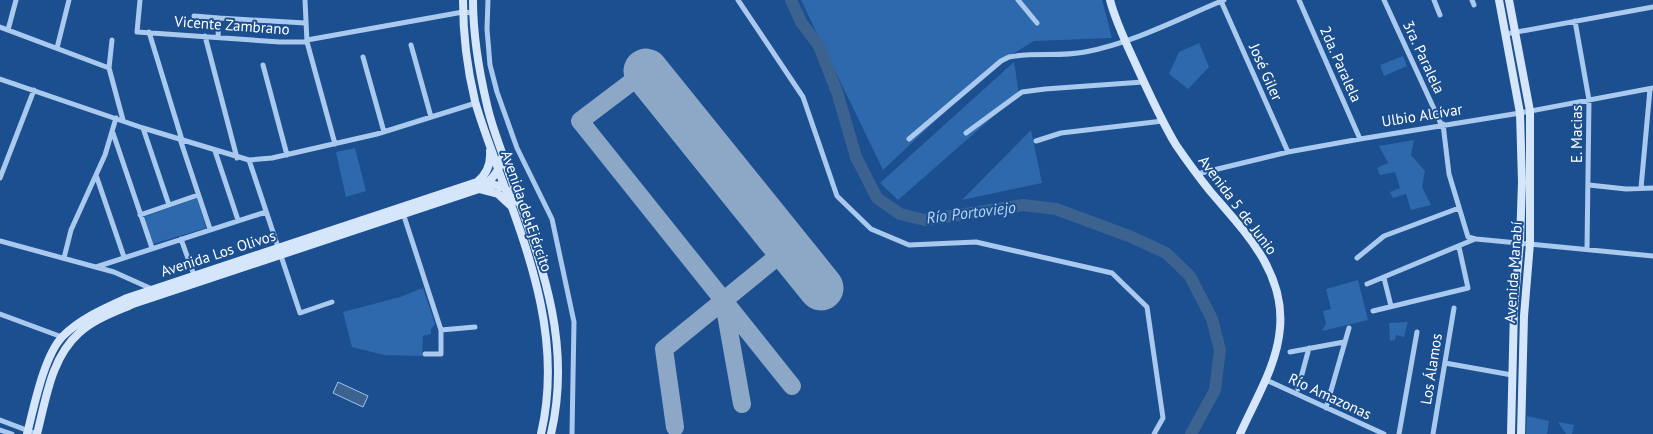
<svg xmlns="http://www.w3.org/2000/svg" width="1653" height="434" viewBox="0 0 1653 434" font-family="'PT Sans',sans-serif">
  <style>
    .green { fill: #2e69ad }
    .water { fill: #3c6290; stroke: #9cc4f0 }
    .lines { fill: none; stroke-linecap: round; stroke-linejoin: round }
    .river { stroke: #3c6290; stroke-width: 12 }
    .taxiway { stroke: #8da7c7; stroke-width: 18 }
    .runway { stroke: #8da7c7; stroke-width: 45 }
    .street { stroke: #a9c9ee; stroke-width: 5 }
    .secondary { stroke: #d6e6fa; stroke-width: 8 }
    .labels { text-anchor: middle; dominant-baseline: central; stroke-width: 4; stroke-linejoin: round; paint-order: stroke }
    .street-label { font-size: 15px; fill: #fff; stroke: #1b4f8f }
    .water-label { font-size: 16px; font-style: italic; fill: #b5d3f5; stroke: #1b4f8f }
  </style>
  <rect width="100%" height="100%" fill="#1b4f8f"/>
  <path class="green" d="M801 0H1102L1112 38 1034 41 996 64 883 170Z
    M1199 43 1209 67 1188 89 1169 74 1179 52Z
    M1403 56 1407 66 1384 76 1380 65Z
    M1014 62 1019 94 898 200 880 183Z
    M1031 130 1042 183 962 200Z
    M1414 140 1411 155 1425 171 1422 187 1431 205 1411 210 1406 194 1393 198 1390 192 1400 188 1395 172 1380 175 1377 168 1388 163 1379 146Z
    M355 148 366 191 346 197 336 152Z
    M197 198 206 228 153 244 144 217Z
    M1358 280 1368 320 1322 331 1326 323 1323 311 1331 309 1326 289Z
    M423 288 435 324 431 329V334L423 336 422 356 384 355 352 347 343 312 400 297Z
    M1408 322 1404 337 1396 335 1395 340 1390 341 1389 323Z
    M1527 416 1549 421 1547 434H1526Z
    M1558 422 1574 425 1572 434H1566Z"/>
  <path class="water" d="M338 382 368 396 363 407 333 393Z"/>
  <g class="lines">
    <path class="river" d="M791 0 801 22 819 46 837 92 856 157 877 198 900 214 925 220 1023 205 1056 209 1129 236 1166 253 1190 276 1212 319 1220 350 1215 390 1191 434"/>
    <path class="taxiway" d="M646 71 580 121 792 386
      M724 303 742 404
      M675 427 664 349 788 248"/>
    <path class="runway" d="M646 71 821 288"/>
    <path class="street" d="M140 0 137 32 280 42H307V40L463 12 473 13
      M305 0 307 42 335 144
      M488 0 487 29 490 65 497 92 517 148 552 219 574 322 572 434
      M738 0 803 97 837 196 871 229 909 245 976 242 1112 273 1147 307 1163 418 1154 434
      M1018 0 1037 23
      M1299 0 1360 139
      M1384 0 1441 124
      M1434 0 1440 15
      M1472 0 1474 5
      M1221 1 1288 152
      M194 16 219 18
      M1575 21 1589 100 1587 249
      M0 27 109 68
      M8 30 16 0
      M149 32 182 140 180 139 210 229
      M1506 34 1653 7
      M205 36 237 158
      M218 37 219 18 305 23
      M112 40 109 68 123 120
      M411 45 431 117
      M57 48 69 0
      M363 57 384 132
      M263 65 287 155
      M0 79 143 128 249 160 272 158 377 134 476 103
      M1443 124 1449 174 1468 237 1476 239 1653 256
      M143 128 169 205
      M113 133 152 248
      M966 133 1022 92 1045 89 1143 82
      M909 139 1001 61 1009 57C1033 52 1060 57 1085 52 1133 43 1178 19 1224 0
      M1036 141 1061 133 1163 121
      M215 151 238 220
      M249 160 300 313 332 302
      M1197 174 1288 152 1360 139 1520 113 1653 88
      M96 175 124 257
      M0 178 34 90
      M1589 185 1626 189 1653 188
      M1641 188 1650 89
      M403 213 441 330
      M140 215 198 195
      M181 239 194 275
      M0 241 114 272 152 289
      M64 258 71 230 105 155 116 118
      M1357 258 1384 236 1459 208
      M96 267 266 212
      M1384 278 1391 306
      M1367 284 1475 239
      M1373 311 1468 288 1459 247
      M0 314 62 337
      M1290 352 1344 342
      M425 354H441V330L475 327
      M1445 363 1512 375
      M1266 380 1384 434
      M1298 389 1309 348
      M1326 408 1349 328
      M0 420 37 434
      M0 430 12 434
      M1399 434 1417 332
      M1433 434 1454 308"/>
    <path class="secondary" d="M463 0C463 34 467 68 475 101 481 123 490 145 497 166 529 254 563 339 541 434
      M473 0C473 35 479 71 487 105 492 128 502 151 509 173 540 260 573 340 551 434
      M1110 0C1116 23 1127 45 1137 67 1149 93 1161 120 1176 145 1187 161 1198 176 1210 191 1244 231 1285 271 1280 328 1277 366 1255 400 1240 434
      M1499 0 1520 113 1522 182 1520 242 1514 309 1511 434
      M1509 0 1530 111V243L1524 316 1521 434
      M477 182C487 174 491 164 490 151
      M479 189 498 194 510 205
      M27 434C34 407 44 355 63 336 81 318 105 308 127 298L477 182C503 186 503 184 520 204
      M37 434C46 399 51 358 79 333 94 319 115 312 133 304L479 189C493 180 500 170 503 154"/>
  </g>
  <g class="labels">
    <g class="street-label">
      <text transform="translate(232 25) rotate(4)">Vicente Zambrano</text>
      <text transform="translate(1424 57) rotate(65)">3ra. Paralela</text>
      <text transform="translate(1341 64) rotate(66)">2da. Paralela</text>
      <text transform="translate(1266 72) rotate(66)">José Giler</text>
      <text transform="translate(1422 115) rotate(-9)">Ulbio Alcívar</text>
      <text transform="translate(1576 134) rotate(-90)">E. Macias</text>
      <text transform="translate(1238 205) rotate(53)">Avenida 5 de Junio</text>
      <text transform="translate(527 211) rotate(71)">Avenida del Ejército</text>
      <text transform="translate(218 253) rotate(-18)">Avenida Los Olivos</text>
      <text transform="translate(1513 272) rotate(-86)">Avenida Manabí</text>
      <text transform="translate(1431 369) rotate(-81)">Los Álamos</text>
      <text transform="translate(1330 396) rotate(25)">Río Amazonas</text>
    </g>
    <g class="water-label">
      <text transform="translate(971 212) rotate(-7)">Río Portoviejo</text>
    </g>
  </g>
</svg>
